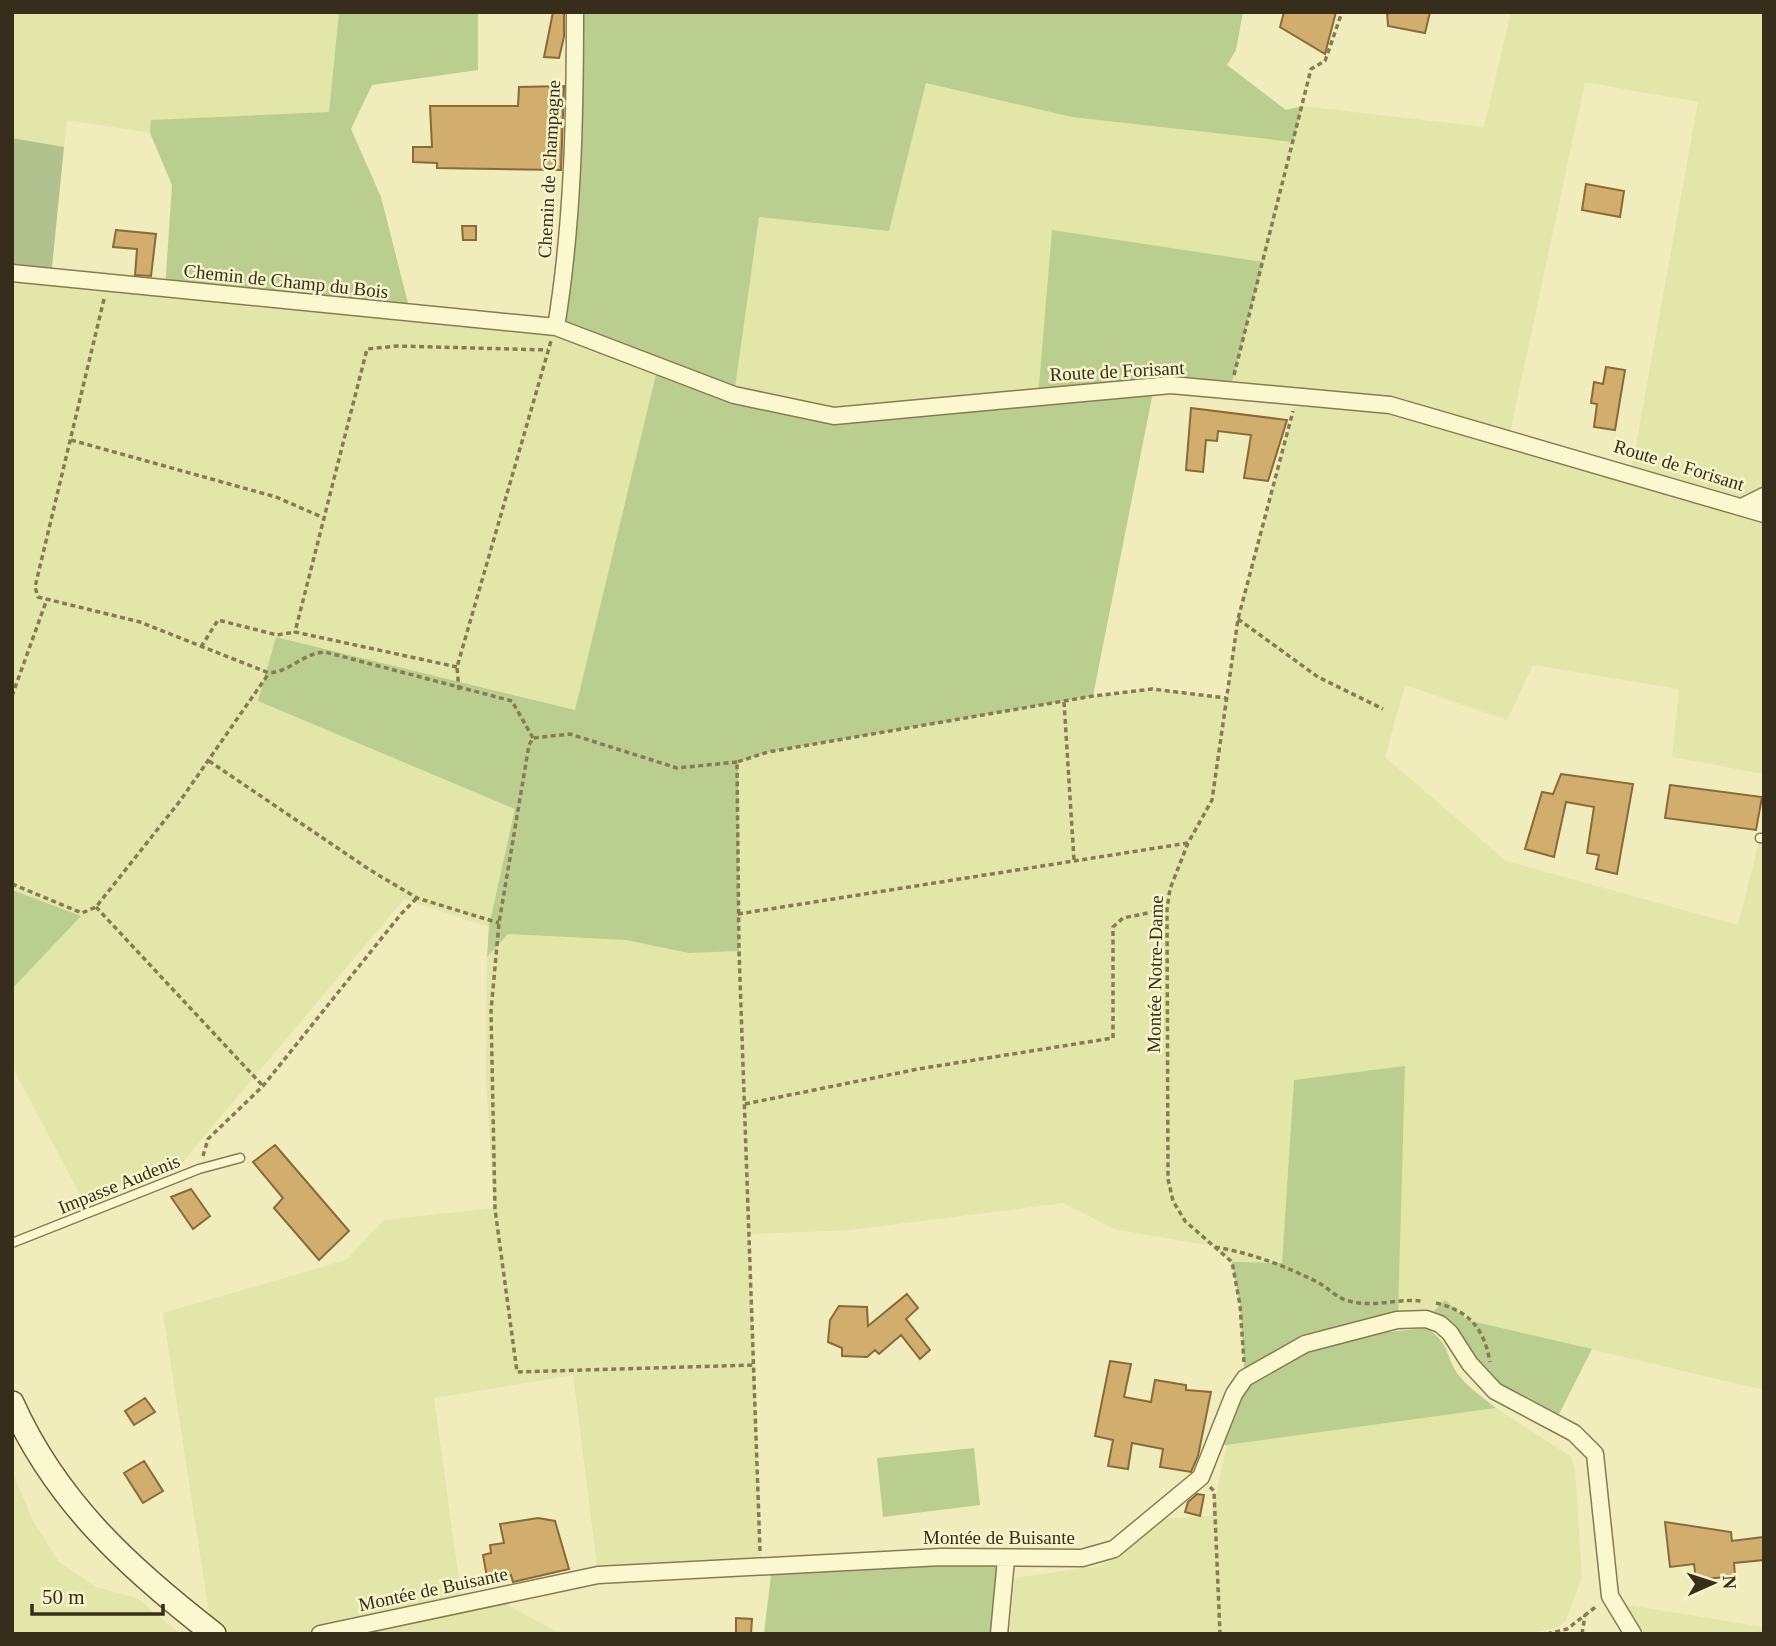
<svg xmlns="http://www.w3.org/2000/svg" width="1776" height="1646" viewBox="0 0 1776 1646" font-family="'Times New Roman',serif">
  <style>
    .farmland { fill: #e2e6a8; fill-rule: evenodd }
    .green { fill: #b9ce8f }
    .cemetery { fill: #b1c28f }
    .building { fill: #d1ad6e; stroke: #896a39; stroke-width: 2 }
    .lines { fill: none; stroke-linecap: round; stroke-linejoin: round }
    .lane-casing { stroke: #887b54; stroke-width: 11 }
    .street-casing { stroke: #887b54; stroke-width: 19 }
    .secondary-casing { stroke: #6a5c38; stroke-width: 26 }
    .path { stroke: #887b54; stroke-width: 3.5; stroke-dasharray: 5 3.5; stroke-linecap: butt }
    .lane { stroke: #fbf7ce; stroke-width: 8 }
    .street { stroke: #fbf7ce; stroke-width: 16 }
    .secondary { stroke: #fbf7ce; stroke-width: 23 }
    .labels { text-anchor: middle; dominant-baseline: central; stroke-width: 5; stroke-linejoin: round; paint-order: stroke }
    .street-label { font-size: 19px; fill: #362e1a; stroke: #f7f4cb }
  </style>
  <rect width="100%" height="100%" fill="#f0ecbb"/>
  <path class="farmland" d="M12 12H339L329 112 152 120 150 133 67 120 64 147 12 138Z
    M1511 12H1764V498L1745 506 1764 514V774L1672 757 1679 689 1533 665 1507 720 1405 685 1385 757 1506 861 1738 925 1760 838H1764V1390L1467 1320 1445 1301 1426 1319 1397 1320 1294 1080 1282 1264 1232 1262 1212 1246 1114 1229 1064 1203 850 1230 750 1234 761 1567 598 1575 573 1375 434 1398 462 1602 491 1596 560 1634 212 1632 163 1313 346 1260 384 1220 494 1208 486 1077 487 957 508 934 626 940 689 953 738 951 737 762 768 752 1093 696 1152 689 1226 698 1238 619 1297 397 1230 390 1038 397 834 416 734 395 759 217 889 231 926 83 1072 117 1292 142 1302 106 1484 127ZM1585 82 1698 102 1631 473 1509 437Z
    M12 281 165 291 556 327 658 366 575 710 277 637 259 701 516 809 489 927 404 899 175 1171 86 1206 12 1066V989L80 916 12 890Z
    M1496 1408 1570 1456 1575 1469 1582 1577 1566 1621 1558 1627 1529 1634H1009L1015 1578 1099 1566 1118 1556 1158 1519 1211 1516 1227 1445Z
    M12 1471 32 1519 59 1562 96 1587 137 1598 180 1634H12Z
    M1614 1603 1764 1627V1634H1633Z"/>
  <path class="green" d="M339 12H478V70L372 85 351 129 381 197 411 315 165 289 172 185 150 133 151 120 329 112Z
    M576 12H1243L1236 50 1227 65 1286 110 1302 106 1293 142 1072 117 926 83 889 231 759 217 734 395 834 416 1038 397 1052 230 1263 262 1230 390 1154 387 1093 696 768 752 738 762 739 951 689 953 626 940 508 934 487 957 489 926 515 809 258 701 276 637 575 710 658 366 556 327Z
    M12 890 81 916 12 989Z
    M1405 1066 1398 1314 1305 1334 1304 1350 1388 1332 1427 1328C1453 1346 1444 1358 1461 1378 1470 1389 1484 1398 1496 1408L1212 1447 1245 1378 1240 1305 1232 1262 1282 1263 1294 1080Z
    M1445 1300 1467 1320 1592 1349 1554 1424 1511 1401 1426 1319Z
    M974 1448 980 1505 883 1517 877 1458Z
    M1006 1559 999 1634H764L772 1566Z"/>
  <path class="cemetery" d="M12 138 64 147 51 277 12 273Z"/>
  <path class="building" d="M553 12H564V37L559 58 544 57Z
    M1284 12H1336L1325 54 1280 27Z
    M1387 12H1430L1425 33 1388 26Z
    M564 86 561 170 437 168V163L413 162V147H432L430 106H518L519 87Z
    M1586 184 1624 191 1620 217 1582 210Z
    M462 226H476V240H463Z
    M116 230 156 234 151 276 135 275 137 249 113 247Z
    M1606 367 1625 370 1615 430 1594 427 1597 404 1591 403 1594 382 1603 384Z
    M1191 408 1287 420 1268 481 1244 478 1251 435 1218 431 1217 441 1206 440 1203 472 1186 470Z
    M1561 774 1633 784 1617 874 1596 869 1599 855 1587 853 1594 807 1566 802 1554 857 1525 849 1542 792 1553 794Z
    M1670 785 1762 797 1756 830 1665 818Z
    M275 1145 349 1231 319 1260 274 1208 283 1198 253 1162Z
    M191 1189 210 1216 193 1229 171 1197Z
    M907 1294 918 1308 906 1319 930 1350 920 1359 901 1335 879 1354 875 1350 867 1357 842 1356V1348L828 1342 830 1320 839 1306 867 1307 868 1326Z
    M1110 1361 1131 1364 1124 1397 1151 1402 1155 1380 1186 1385V1390L1211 1392 1198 1456 1191 1472 1160 1467 1163 1449 1132 1443 1128 1469 1108 1466 1113 1440 1095 1436Z
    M145 1398 155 1412 134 1425 125 1411Z
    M144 1461 163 1491 143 1503 124 1473Z
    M1197 1494 1204 1495 1200 1516 1185 1512 1188 1502Z
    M538 1518 555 1521 569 1569 513 1582 511 1575 488 1583 483 1555 491 1553 490 1545 504 1543 500 1524Z
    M1665 1522 1731 1532 1732 1541 1764 1537V1560L1734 1563 1735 1576 1696 1580 1694 1564 1670 1567Z
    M736 1618 752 1619 751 1634H736Z"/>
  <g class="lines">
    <g class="lane-casing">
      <path id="lane" d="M1760 838H1764
        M12 1243 199 1169 240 1158"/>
    </g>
    <g class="street-casing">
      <path id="street" d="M12 273 556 327 734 395 834 416 1171 385 1390 405 1764 514
        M556 327C573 223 575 118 575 12
        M1744 506 1764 496
        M320 1634 598 1575 941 1557 1082 1558 1114 1549 1201 1477 1234 1394 1245 1378 1305 1344 1397 1320 1426 1319 1440 1324 1450 1333 1470 1364 1495 1391 1574 1433 1595 1454 1610 1596 1633 1634
        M999 1634 1006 1559"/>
    </g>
    <g class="secondary-casing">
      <path id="secondary" d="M12 1403C56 1502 130 1569 214 1634"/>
    </g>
    <path class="path" d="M104 299 35 587 38 597 140 622 269 673C292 671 303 653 325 652L512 701 533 738
      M1234 375 1311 69 1325 61 1342 12
      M71 440 276 497 324 518
      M1238 619 1318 677 1383 709
      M201 647 218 620 277 635 295 632
      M457 667 295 632 367 349 397 346 548 350
      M459 690 457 667 551 341
      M12 696 47 599
      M1064 702 1074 860
      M209 761 370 870 417 898 499 923
      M737 762 677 768 570 734 533 738 529 745 499 923 491 1011 495 1209 517 1372 754 1365
      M12 884 82 913 96 907 180 801 269 673
      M96 907 263 1086
      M738 914 1188 843
      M745 1104 918 1069 1113 1038V927L1123 918 1167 909
      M203 1156 208 1139 263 1086 401 914 417 898
      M1215 1247C1251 1253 1286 1266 1319 1283 1328 1288 1336 1297 1346 1300 1372 1309 1395 1298 1421 1301
      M1436 1303C1470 1311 1484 1329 1490 1362
      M1244 1362 1240 1305 1232 1262 1185 1221 1173 1201 1168 1179 1167 909 1170 889 1188 843 1212 800 1238 619 1293 411
      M1210 1487 1214 1491 1220 1634
      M760 1551 739 951 737 762 768 752 1093 696 1152 689 1226 698
      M1547 1634 1567 1629 1597 1606
      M1582 1634 1585 1615"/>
    <use href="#lane" class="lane"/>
    <use href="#street" class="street"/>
    <use href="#secondary" class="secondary"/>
  </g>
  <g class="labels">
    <g class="street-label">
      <text transform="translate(549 169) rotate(-87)">Chemin de Champagne</text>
      <text transform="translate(286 281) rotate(6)">Chemin de Champ du Bois</text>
      <text transform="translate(1117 371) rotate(-3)">Route de Forisant</text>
      <text transform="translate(1679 465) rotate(17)">Route de Forisant</text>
      <text transform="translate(1155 974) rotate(-89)">Montée Notre-Dame</text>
      <text transform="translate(119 1184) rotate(-22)">Impasse Audenis</text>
      <text x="999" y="1537">Montée de Buisante</text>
      <text transform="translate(433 1589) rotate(-12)">Montée de Buisante</text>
    </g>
  </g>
  <rect width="1776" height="1646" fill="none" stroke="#362e1a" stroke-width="28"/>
  <g transform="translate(1713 1583) rotate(87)" stroke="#f7f4cb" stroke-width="5" paint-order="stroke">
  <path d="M0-5L12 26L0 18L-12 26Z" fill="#362e1a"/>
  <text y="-10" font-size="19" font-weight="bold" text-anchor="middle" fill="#362e1a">N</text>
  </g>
  <path d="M32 1604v10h131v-10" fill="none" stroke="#362e1a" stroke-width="3.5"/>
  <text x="42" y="1604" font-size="21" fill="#362e1a" stroke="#f7f4cb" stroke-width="5" paint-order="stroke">50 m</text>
</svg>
